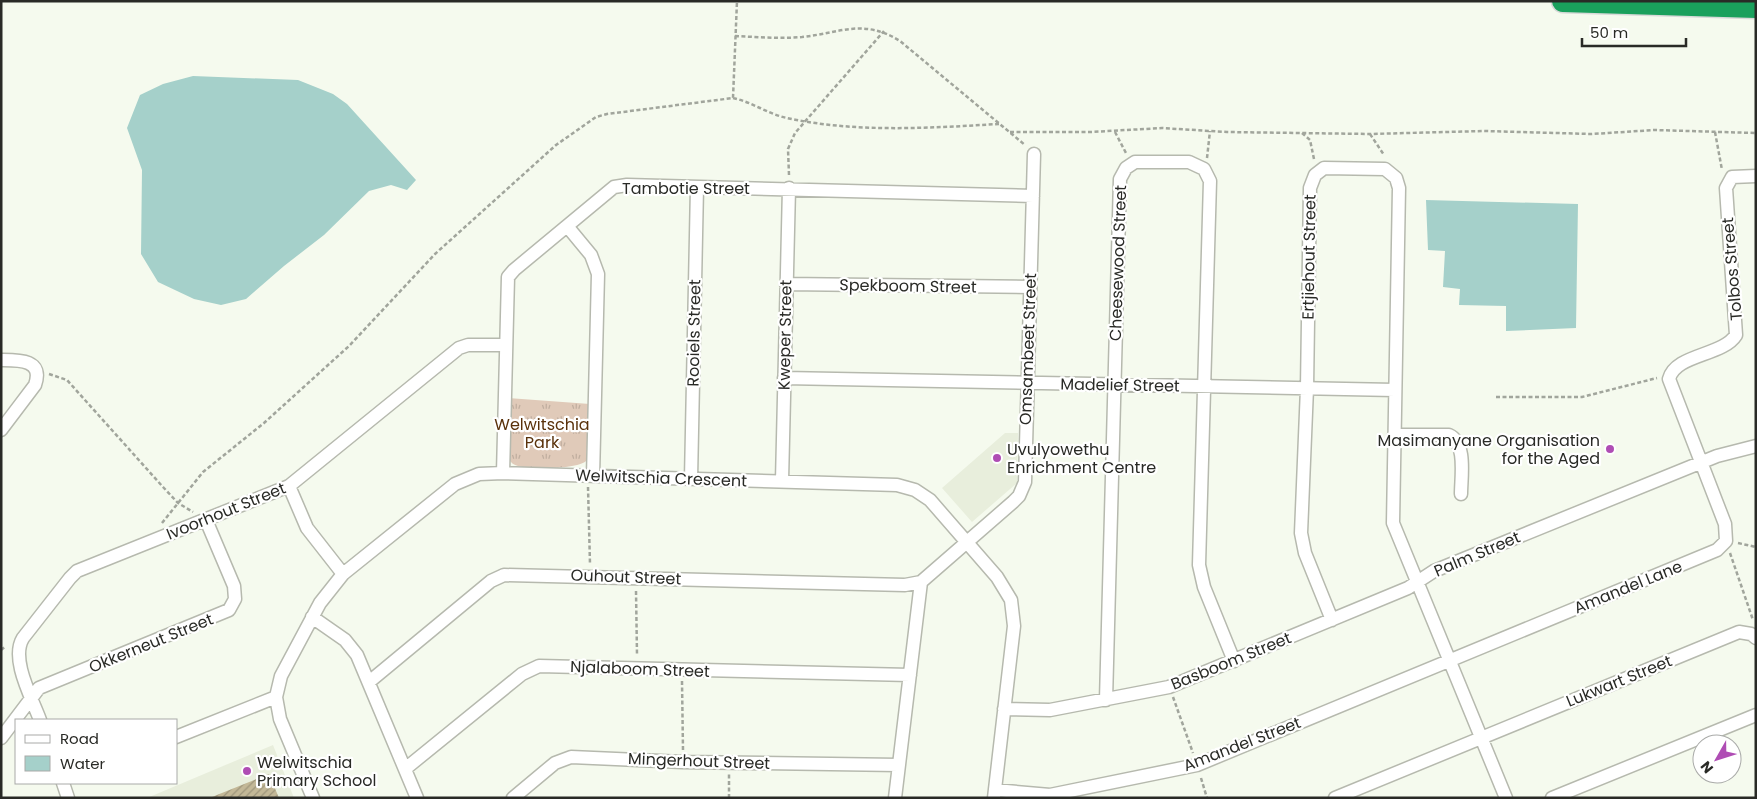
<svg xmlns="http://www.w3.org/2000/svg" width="1757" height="799" viewBox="0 0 1757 799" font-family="Poppins,sans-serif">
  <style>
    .built { fill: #e8eedc }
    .grass { fill: url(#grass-tufts) }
    .water { fill: #a5d0ca }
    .building { fill: url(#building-hatch) }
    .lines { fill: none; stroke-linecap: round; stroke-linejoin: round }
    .minor-casing { stroke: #b6b9ae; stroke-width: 15 }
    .motorway-casing { stroke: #d8d9d8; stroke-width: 25 }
    .path { stroke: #a1a59c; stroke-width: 2.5; stroke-dasharray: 4 2.5; stroke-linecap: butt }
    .minor { stroke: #fff; stroke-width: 12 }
    .motorway { stroke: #1aa05c; stroke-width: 22 }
    .poi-dot { fill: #af4db4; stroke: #fff; stroke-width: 2 }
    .labels { text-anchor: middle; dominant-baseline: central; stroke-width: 4.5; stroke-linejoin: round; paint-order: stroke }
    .street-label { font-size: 16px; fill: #292a26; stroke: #fff }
    .park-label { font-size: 16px; fill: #59310a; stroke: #fff }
    .poi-label { font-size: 16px; fill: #292a26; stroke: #fff; text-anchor: start }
  </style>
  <defs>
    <pattern id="grass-tufts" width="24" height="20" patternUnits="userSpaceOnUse" patternTransform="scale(1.25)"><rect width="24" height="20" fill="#e0cab9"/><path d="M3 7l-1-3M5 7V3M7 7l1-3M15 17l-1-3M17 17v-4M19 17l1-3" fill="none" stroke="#c0ae9f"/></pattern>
    <pattern id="building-hatch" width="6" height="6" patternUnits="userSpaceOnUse" patternTransform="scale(1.25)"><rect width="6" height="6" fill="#c3b897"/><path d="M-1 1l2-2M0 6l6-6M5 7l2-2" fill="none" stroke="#9e967b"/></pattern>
  </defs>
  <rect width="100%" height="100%" fill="#f5faee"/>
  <path class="built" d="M1005 433H1018L1017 483 972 522 942 488Z
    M273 745 294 798H147Z"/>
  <path class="grass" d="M508 398 590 404 586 461C578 469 530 470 518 466 514 465 511 463 509 459Z"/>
  <path class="water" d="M193 76 298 80 333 94 347 104 416 180 407 190 391 185 369 191 324 235 284 266 246 299 221 305 194 299 158 282 141 254 142 170 127 128 140 95 163 84Z
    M1426 200 1578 204 1576 328 1506 331V306L1459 305 1460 289 1443 287 1445 251 1428 250Z"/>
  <path class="building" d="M269 774 279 798H212V797Z"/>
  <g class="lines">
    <g class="minor-casing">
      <path id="minor" d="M567 226 591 255 598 274 593 476
        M786 284 1030 287
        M1 360C18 360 44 359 35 385L1 430
        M784 378 1395 390
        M1394 435H1449C1467 443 1461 477 1461 494
        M503 473 508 277 514 270 614 187 627 185 1033 196
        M691 479 697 187
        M782 481 789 188
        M289 486 307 528 343 574
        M312 617 345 640 357 655 417 798
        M1332 620 1305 553 1301 533 1307 388 1310 188 1315 175 1324 168 1385 169 1396 178 1399 188 1393 523 1506 798
        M369 682 491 581 504 575 905 585 921 582
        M1106 700 1120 179 1126 168 1135 162H1189L1204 169 1210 181 1199 565 1204 587 1234 661
        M1004 709 1050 710 1169 687 1408 588 1434 571 1717 456 1756 446
        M40 720C32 698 10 659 23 638L70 578 77 571 289 486 459 348 468 345H505
        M176 737 276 697
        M1 738 39 688 229 610 235 599 234 586 206 520
        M405 769 522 674 539 666 910 675
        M63 783 68 798
        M995 790 1050 795 1197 765 1717 550 1726 541 1725 524 1669 379C1675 354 1723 356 1736 335L1726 188 1732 177 1756 176
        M313 798 280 719 276 697 281 676 320 603 343 574 455 484 479 474 503 473 897 485 915 490 930 500 997 577 1011 600 1014 626 994 798
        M513 798 555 763 571 757 683 762 899 765
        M895 798 921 582 1013 502 1019 496 1025 482 1034 154
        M1335 798 1739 632 1751 634 1756 638
        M1552 798 1756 715"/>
    </g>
    <g class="motorway-casing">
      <path id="motorway" d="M1563 1 1756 7"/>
    </g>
    <path class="path" d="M735 36C757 37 780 39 802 37 840 33 863 18 900 41L1025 145
      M733 98C752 102 768 114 787 118 856 133 929 128 999 124
      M1010 132H1091L1162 128 1227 132 1370 134 1484 131 1592 134 1654 130 1756 133
      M1115 132 1126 153
      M1715 132 1722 170
      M1302 133 1310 140 1314 159
      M1370 134 1384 155
      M1207 158 1210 131
      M789 175 788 149 795 133 884 31
      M49 374 67 380 163 487 178 503 193 512
      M1496 397H1582L1657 378
      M588 487 590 564
      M162 523 203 472 264 423 349 346 435 254 556 145 596 117 607 114 733 98 737 1
      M1738 543 1756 547
      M1730 553 1753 620
      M636 591 637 655
      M1 650 6 646
      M682 681 683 750
      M1173 697 1193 753
      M1201 778 1207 798
      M729 798V774"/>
    <use href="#minor" class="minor"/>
    <use href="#motorway" class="motorway"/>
  </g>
  <g class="poi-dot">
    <circle cx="1610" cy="449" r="5"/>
    <circle cx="997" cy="458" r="5"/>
    <circle cx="247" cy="771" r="5"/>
  </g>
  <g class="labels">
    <g class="street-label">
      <text x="686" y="188">Tambotie Street</text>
      <text transform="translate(1309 257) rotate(-89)">Ertjiehout Street</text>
      <text transform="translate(1118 263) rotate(-88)">Cheesewood Street</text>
      <text transform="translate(1732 269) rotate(-95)">Tolbos Street</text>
      <text transform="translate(908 286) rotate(1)">Spekboom Street</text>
      <text transform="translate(694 333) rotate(-89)">Rooiels Street</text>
      <text transform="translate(785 335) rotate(-89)">Kweper Street</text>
      <text transform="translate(1028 349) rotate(-88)">Omsambeet Street</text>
      <text transform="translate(1120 385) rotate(1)">Madelief Street</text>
      <text transform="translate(661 478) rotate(2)">Welwitschia Crescent</text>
      <text transform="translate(226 511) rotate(-22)">Ivoorhout Street</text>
      <text transform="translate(1477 554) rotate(-23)">Palm Street</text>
      <text transform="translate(626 577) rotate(2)">Ouhout Street</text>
      <text transform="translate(1628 587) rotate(-22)">Amandel Lane</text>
      <text transform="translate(151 643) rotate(-22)">Okkerneut Street</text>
      <text transform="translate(1231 661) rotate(-22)">Basboom Street</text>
      <text transform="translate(640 669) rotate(2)">Njalaboom Street</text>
      <text transform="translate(1619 681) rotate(-22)">Lukwart Street</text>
      <text transform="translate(1242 744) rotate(-21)">Amandel Street</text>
      <text transform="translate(699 761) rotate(2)">Mingerhout Street</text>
    </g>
    <g class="park-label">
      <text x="542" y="424">Welwitschia<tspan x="542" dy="18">Park</tspan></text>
    </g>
    <g class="poi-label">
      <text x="1600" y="440" text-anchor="end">Masimanyane Organisation<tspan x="1600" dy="18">for the Aged</tspan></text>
      <text x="1007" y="449">Uvulyowethu<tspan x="1007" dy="18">Enrichment Centre</tspan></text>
      <text x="257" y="762">Welwitschia<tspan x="257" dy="18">Primary School</tspan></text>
    </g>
  </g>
  <rect width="1757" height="799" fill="none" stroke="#292a26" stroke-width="5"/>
  <rect x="15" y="719" width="162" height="65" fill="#ffffff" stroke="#a9aaa8"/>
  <rect x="25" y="735" width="25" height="8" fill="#ffffff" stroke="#a9aaa8"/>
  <text x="60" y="744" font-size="15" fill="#292a26">Road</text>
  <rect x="25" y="756" width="25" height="15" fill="#a5d0ca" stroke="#a9aaa8"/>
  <text x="60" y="769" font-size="15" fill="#292a26">Water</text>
  <g transform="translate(1717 759) rotate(231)"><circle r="24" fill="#ffffff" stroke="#a9aaa8"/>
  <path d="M0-4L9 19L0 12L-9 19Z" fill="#af4db4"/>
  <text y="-8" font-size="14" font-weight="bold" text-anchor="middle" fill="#292a26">N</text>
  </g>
  <path d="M1582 38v8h104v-8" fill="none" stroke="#292a26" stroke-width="2.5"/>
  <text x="1590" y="38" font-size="15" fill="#292a26" stroke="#ffffff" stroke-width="4" paint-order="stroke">50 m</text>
</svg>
